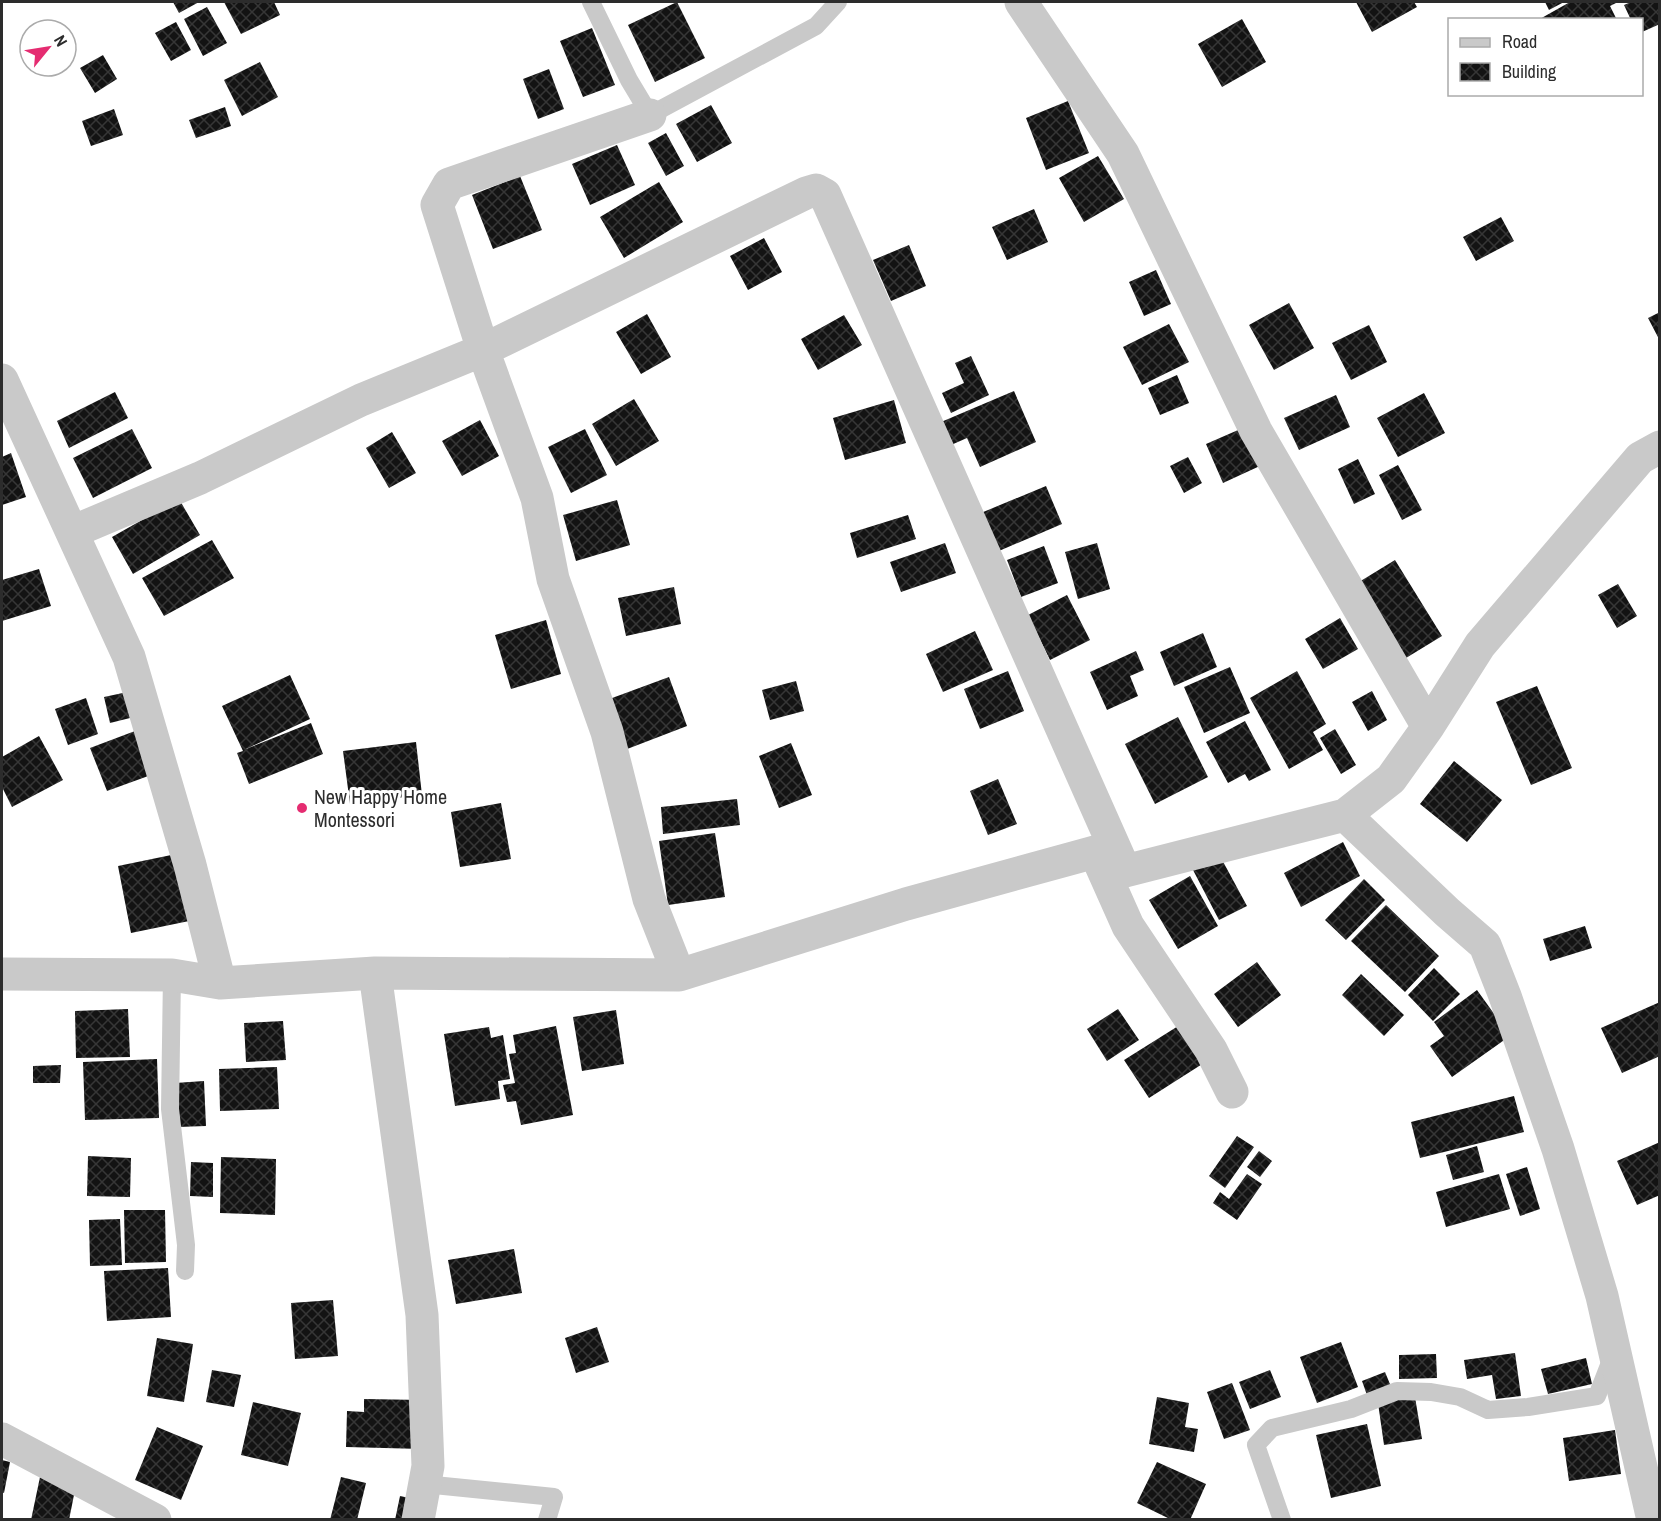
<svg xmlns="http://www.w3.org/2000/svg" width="1661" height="1521" viewBox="0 0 1661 1521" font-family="'Archivo Narrow',sans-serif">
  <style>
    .building { fill: url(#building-cross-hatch) }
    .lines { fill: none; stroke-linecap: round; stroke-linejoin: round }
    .service { stroke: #c9c9c9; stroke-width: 18 }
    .minor { stroke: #c9c9c9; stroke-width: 33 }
    .poi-dot { fill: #e52c71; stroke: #fff; stroke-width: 2 }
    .labels { text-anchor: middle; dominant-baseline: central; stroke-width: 6; stroke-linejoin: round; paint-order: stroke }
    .poi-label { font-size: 20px; fill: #2c2c2c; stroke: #fff; text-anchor: start }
  </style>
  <defs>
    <pattern id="building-cross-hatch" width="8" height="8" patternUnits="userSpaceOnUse" patternTransform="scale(1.5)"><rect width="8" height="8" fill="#131313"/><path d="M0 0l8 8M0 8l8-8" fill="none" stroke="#363636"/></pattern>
  </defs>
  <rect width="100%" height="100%" fill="#fff"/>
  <path class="building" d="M173 2H199L179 13Z
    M224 2H274L280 15 241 34Z
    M677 2 705 58 655 82 628 25Z
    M1356 2H1414L1417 7 1372 32Z
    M1545 2H1564L1549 10Z
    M1570 2H1618L1610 6 1617 20H1538Z
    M1631 2H1660V24L1642 32V20H1631L1624 5Z
    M207 7 227 43 203 56 184 19Z
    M1242 19 1266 62 1222 87 1198 44Z
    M176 22 191 50 171 61 155 33Z
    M592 28 615 85 583 97 560 41Z
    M103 55 117 79 95 93 80 68Z
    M260 62 278 97 242 116 224 80Z
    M549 69 564 109 538 119 523 79Z
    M1068 101 1089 153 1046 170 1026 118Z
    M711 105 732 143 697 162 676 124Z
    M225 107 231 126 196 138 189 120Z
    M114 109 123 135 91 146 82 121Z
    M666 133 684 166 666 176 648 143Z
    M617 145 635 185 590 205 572 164Z
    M1098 156 1124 199 1084 222 1059 178Z
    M520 176 542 230 493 249 472 195Z
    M659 182 683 222 624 258 600 217Z
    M1034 209 1048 242 1007 260 992 227Z
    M1501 217 1514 241 1476 261 1463 237Z
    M764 238 782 272 748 290 730 256Z
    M909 245 926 286 891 301 873 260Z
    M1156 270 1171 304 1144 316 1129 282Z
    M1289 303 1314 348 1274 370 1249 325Z
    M1660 312V341L1648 318Z
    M647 314 671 357 641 374 616 332Z
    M844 315 862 345 818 370 801 339Z
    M1169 324 1189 362 1142 385 1123 347Z
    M1369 325 1387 362 1351 380 1332 343Z
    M971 356 989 395 951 413 942 393 964 383 955 363Z
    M1177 375 1189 403 1160 415 1148 388Z
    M1014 391 1036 442 980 467 967 438 951 445 941 422Z
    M115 392 128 418 69 448 57 421Z
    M1424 393 1445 433 1398 457 1377 418Z
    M1336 395 1350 427 1299 450 1284 418Z
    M634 399 659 441 616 466 592 424Z
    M894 400 906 443 845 460 833 418Z
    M480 420 499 456 462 476 442 441Z
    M1245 427 1262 465 1223 483 1206 444Z
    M132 429 152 468 93 498 73 458Z
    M585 429 607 475 571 493 548 447Z
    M392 432 416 473 389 488 366 448Z
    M11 453 26 497 2 505V457Z
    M1188 457 1202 483 1184 493 1170 466Z
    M1358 459 1375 494 1354 504 1338 469Z
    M1398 465 1422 510 1402 520 1379 475Z
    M1046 486 1062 524 992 554 976 515Z
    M179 499 200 535 133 574 112 537Z
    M617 500 630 545 576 561 563 515Z
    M908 515 916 539 857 558 850 533Z
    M212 540 234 578 164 616 142 578Z
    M945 543 956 573 901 592 890 562Z
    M1097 543 1110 589 1078 599 1065 552Z
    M1044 546 1058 583 1021 597 1007 560Z
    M1395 560 1442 636 1406 658 1359 582Z
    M39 569 51 606 2 621V580Z
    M1618 584 1637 616 1617 628 1598 595Z
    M674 587 681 624 626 636 618 598Z
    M1067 595 1090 640 1050 660 1028 615Z
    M1340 618 1358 649 1323 669 1305 639Z
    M546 620 561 674 511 689 495 635Z
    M975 631 993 670 943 692 926 654Z
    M1203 633 1217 667 1174 686 1160 652Z
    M1136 651 1144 670 1130 676 1138 696 1107 710 1090 672Z
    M1230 667 1250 713 1204 733 1184 687Z
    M1008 671 1024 711 980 729 964 689Z
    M1297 671 1326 724 1313 732 1323 750 1289 769 1250 698Z
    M290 675 310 719 246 749 311 723 323 754 249 784 237 753 243 751 222 706Z
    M669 677 687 726 622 751 604 701Z
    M796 681 804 711 770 720 762 690Z
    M1537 686 1572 768 1531 785 1496 702Z
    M132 691 138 716 110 723 104 697Z
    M1372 691 1387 720 1368 731 1352 702Z
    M86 698 98 734 68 745 55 709Z
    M1178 717 1208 777 1155 804 1125 744Z
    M1245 721 1271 770 1249 781 1245 774 1228 783 1206 742Z
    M1335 729 1356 765 1341 774 1320 738Z
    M135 731 151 775 107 791 90 748Z
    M39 736 63 780 12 807 2 787V757Z
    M416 742 422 795 350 804 343 751Z
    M791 743 812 795 779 808 759 756Z
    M1454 761 1502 800 1467 842 1420 804Z
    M998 779 1017 824 988 835 970 791Z
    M737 799 740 825 663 834 661 807Z
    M501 803 511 859 460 867 451 812Z
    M715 833 725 897 668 905 659 841Z
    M1343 842 1360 876 1301 907 1284 873Z
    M181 853 194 920 131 933 118 866Z
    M1220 856 1247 906 1219 920 1193 870Z
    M1190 876 1218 926 1178 949 1149 900Z
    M1364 879 1385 900 1346 940 1325 920Z
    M1386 905 1439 956 1405 992 1351 941Z
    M1585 926 1592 948 1550 961 1543 939Z
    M1257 962 1281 995 1238 1027 1214 994Z
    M1434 968 1460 994 1433 1021 1408 995Z
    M1361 974 1404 1015 1384 1036 1342 995Z
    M1477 990 1510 1036 1452 1077 1430 1046 1444 1036 1434 1022Z
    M1660 1002V1056L1622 1073 1601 1028Z
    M128 1009 130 1057 76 1058 75 1011Z
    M1118 1009 1139 1040 1107 1061 1087 1029Z
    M616 1010 624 1064 582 1071 573 1017Z
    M283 1021 286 1060 246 1062 244 1023Z
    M1183 1023 1207 1061 1149 1098 1124 1060Z
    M556 1026 573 1115 521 1125 516 1101 507 1102 503 1085 515 1083 509 1054 516 1053 513 1035Z
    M489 1027 491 1038 503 1035 510 1079 498 1081 500 1099 455 1106 444 1034Z
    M157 1059 159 1118 85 1120 83 1062Z
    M61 1065 60 1083H33V1066Z
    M277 1067 279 1109 220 1111 219 1069Z
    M204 1081 206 1126 178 1127 175 1083Z
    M1514 1096 1524 1132 1420 1158 1411 1122Z
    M1237 1136 1254 1147 1225 1188 1209 1176Z
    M1660 1142V1195L1637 1205 1617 1161Z
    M1477 1146 1484 1172 1453 1180 1446 1155Z
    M1259 1151 1272 1161 1260 1177 1247 1167Z
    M88 1156 131 1158 130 1197 87 1196Z
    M221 1157 276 1159 275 1215 220 1213Z
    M191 1162 213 1163V1197L190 1196Z
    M1527 1167 1540 1209 1520 1216 1506 1174Z
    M1247 1174 1262 1184 1237 1220 1213 1203 1220 1192 1229 1199Z
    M1499 1174 1510 1209 1446 1227 1436 1192Z
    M124 1210H165L166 1262 125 1263Z
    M120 1219 122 1265 90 1266 89 1220Z
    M514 1249 522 1293 456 1304 448 1260Z
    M168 1268 171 1317 107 1321 104 1271Z
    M333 1300 338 1356 295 1359 291 1303Z
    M597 1327 609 1362 576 1373 565 1338Z
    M157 1338 193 1344 184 1402 147 1396Z
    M1341 1342 1358 1387 1317 1403 1300 1357Z
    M1515 1353 1521 1396 1496 1399 1492 1375 1467 1379 1464 1360Z
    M1436 1354 1437 1378 1399 1379V1355Z
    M1586 1358 1592 1384 1548 1394 1541 1369Z
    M212 1370 241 1375 234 1407 206 1402Z
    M1270 1370 1281 1397 1250 1409 1239 1382Z
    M1385 1372 1392 1389 1368 1398 1362 1381Z
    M1232 1383 1250 1430 1224 1439 1207 1392Z
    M1157 1397 1189 1403 1185 1427 1198 1429 1194 1452 1149 1444Z
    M1415 1397 1422 1439 1384 1445 1378 1403Z
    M364 1399 423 1400 422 1449 346 1447 347 1411 364 1412Z
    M253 1402 301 1413 288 1466 241 1455Z
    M1367 1424 1381 1486 1331 1498 1316 1435Z
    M157 1427 203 1446 181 1500 135 1480Z
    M1615 1430 1621 1474 1569 1481 1563 1438Z
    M2 1460 10 1462 4 1493 2 1492Z
    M1157 1462 1206 1484 1190 1520H1172L1137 1503Z
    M40 1477 76 1485 69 1520H31Z
    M341 1477 366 1483 357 1520H330Z
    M400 1496 419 1500 415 1520H395Z"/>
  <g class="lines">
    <path class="service" d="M591 2 629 80 650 115 816 26 838 2
      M172 975 170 1109 186 1245 185 1271
      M424 1484 554 1497 547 1520
      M1282 1520 1256 1445 1272 1428 1351 1409 1397 1391 1431 1392 1460 1397 1488 1410 1528 1407 1597 1396 1613 1355"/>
    <path class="minor" d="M1021 2 1123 154 1256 431 1428 727
      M2 380 129 657 190 865 220 983
      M72 532 200 478 361 400 483 350 437 205 449 184 650 115
      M1345 815 1447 912 1485 945 1505 996 1558 1149 1602 1296 1653 1520
      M1095 852 1128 926 1211 1050 1232 1092
      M375 973 422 1315 428 1466 418 1520
      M2 974 172 975 220 983 375 973 679 975 906 904 1095 852 1125 871 1345 815 1391 779 1428 727 1480 645 1640 458 1660 447
      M679 975 649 899 607 732 553 579 537 498 483 350 806 193 816 190 825 195 1125 871
      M2 1439 155 1520"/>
  </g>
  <circle class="poi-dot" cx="302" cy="808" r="6"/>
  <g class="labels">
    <g class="poi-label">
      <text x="314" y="796">New Happy Home<tspan x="314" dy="23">Montessori</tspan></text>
    </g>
  </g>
  <rect width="1661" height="1521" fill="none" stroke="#2c2c2c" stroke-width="6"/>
  <rect x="1448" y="18" width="195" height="78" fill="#ffffff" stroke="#ababab" stroke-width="1.5"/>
  <rect x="1460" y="38" width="30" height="9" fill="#c9c9c9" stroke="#ababab" stroke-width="1.5"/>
  <text x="1502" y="48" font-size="18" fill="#2c2c2c">Road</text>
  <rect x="1460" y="63" width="30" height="18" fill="url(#building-cross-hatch)" stroke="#ababab" stroke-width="1.5"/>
  <text x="1502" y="78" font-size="18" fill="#2c2c2c">Building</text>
  <g transform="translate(48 48) rotate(60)"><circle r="28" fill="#ffffff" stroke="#ababab" stroke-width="1.5"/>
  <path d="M0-4.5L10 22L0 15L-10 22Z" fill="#e52c71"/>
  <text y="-9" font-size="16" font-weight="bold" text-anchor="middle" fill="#2c2c2c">N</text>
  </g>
</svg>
